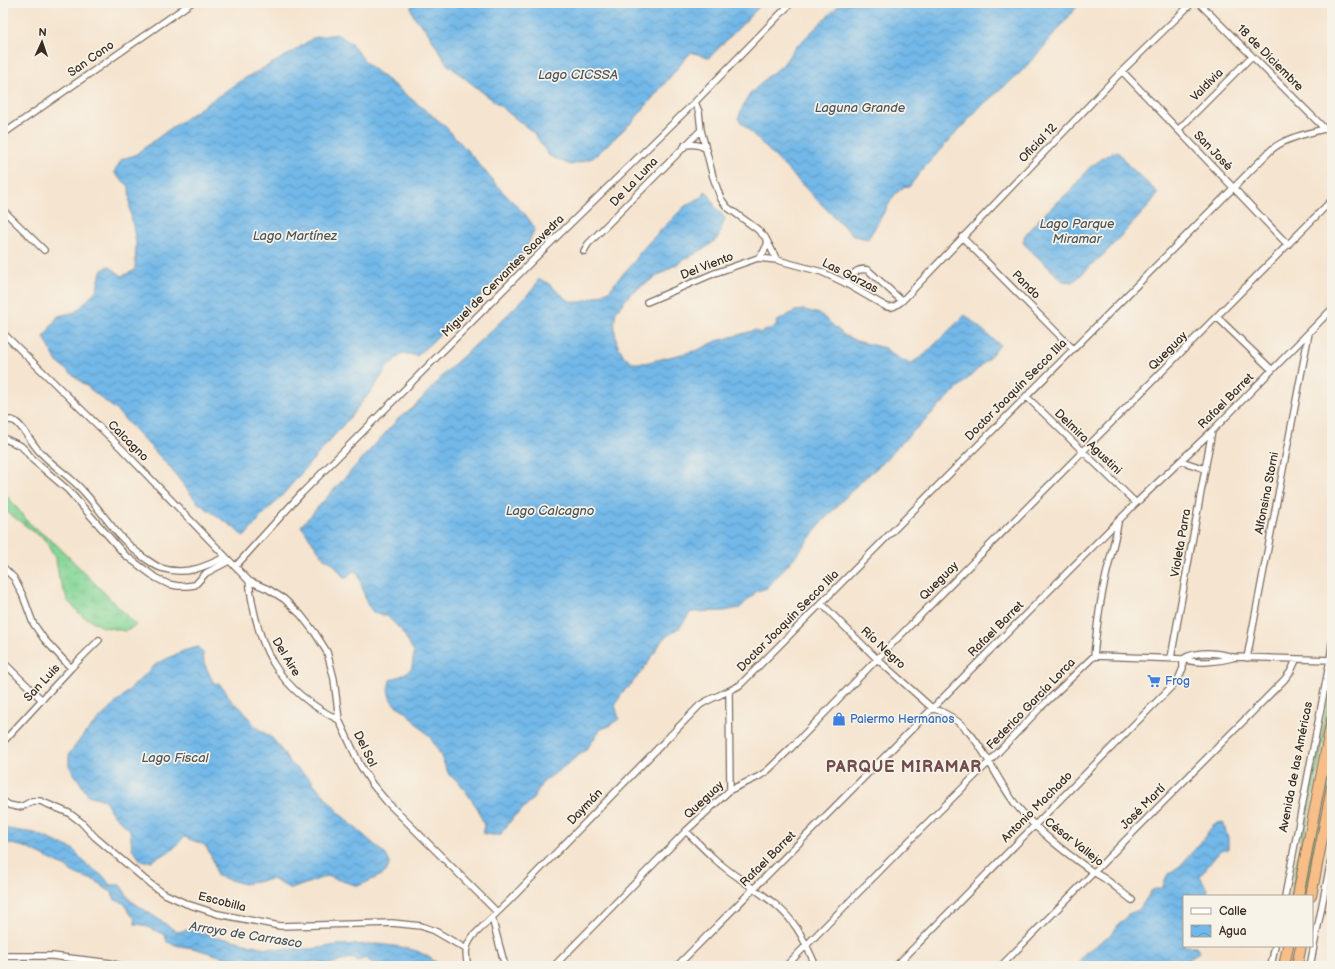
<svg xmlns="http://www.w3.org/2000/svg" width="1335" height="969" viewBox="0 0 1335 969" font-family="'Balsamiq Sans',sans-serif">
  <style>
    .grass { fill: url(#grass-tufts); stroke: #60805a }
    .wetland { fill: url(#wetland-marsh); stroke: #60805a }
    .water { fill: url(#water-waves); stroke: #567183 }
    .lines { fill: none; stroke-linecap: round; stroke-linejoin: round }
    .street-casing { stroke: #7c6b5c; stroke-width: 8 }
    .highway-casing { stroke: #7c6b5c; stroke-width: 12 }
    .street { stroke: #fff; stroke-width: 5.5 }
    .highway { stroke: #f7be88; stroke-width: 10 }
    .labels { text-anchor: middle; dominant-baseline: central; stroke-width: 3.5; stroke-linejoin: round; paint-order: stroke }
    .street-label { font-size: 12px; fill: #3b2a1e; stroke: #f7f3e8 }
    .shop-label { font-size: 12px; fill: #366cbe; stroke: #f7f3e8; text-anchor: start }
    .water-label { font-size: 13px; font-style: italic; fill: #4c555b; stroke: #f7f3e8 }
    .district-label { font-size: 16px; font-weight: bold; letter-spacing: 1px; fill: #714d4e; stroke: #f7f3e8 }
  </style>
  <defs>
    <pattern id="grass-tufts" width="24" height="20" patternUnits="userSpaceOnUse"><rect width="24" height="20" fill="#85d697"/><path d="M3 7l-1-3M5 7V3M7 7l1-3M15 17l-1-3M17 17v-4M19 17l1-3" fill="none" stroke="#74b882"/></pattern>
    <pattern id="wetland-marsh" width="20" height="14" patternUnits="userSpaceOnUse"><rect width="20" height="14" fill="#85d697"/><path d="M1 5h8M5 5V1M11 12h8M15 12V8" fill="none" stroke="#74b882"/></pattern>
    <pattern id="water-waves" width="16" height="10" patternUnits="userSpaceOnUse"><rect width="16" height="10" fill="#72b8e8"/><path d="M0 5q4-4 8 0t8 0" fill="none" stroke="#5f96bb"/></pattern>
  </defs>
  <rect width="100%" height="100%" fill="#f7f3e8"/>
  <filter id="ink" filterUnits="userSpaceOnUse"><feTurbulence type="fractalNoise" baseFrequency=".025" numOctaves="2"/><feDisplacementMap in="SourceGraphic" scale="8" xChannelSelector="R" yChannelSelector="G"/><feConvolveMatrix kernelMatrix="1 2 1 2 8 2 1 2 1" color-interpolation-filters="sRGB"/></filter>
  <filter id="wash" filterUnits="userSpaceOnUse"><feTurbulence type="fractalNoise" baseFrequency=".012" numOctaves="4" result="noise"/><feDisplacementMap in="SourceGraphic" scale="16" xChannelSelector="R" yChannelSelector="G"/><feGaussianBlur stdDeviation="0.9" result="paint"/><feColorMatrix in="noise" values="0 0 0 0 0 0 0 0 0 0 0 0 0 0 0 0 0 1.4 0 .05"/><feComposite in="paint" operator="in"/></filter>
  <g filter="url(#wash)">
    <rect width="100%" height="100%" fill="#f5e4cf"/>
    <path class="grass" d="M1332 680V698L1293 896H1290Z
      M1332 742V774L1331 780 1307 896H1301Z"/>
    <path class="wetland" d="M3 491 30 524 57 545 136 625 125 631 103 627 81 615 68 601 59 578 56 560 45 540 3 509Z"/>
    <path class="water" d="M412 3H763L709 58 691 52 634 120 593 158 571 165 549 156 534 133 447 64 427 31 414 17 411 8Z
      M841 3H1080L1042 49 1020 73 979 108 921 171 909 187 905 186 895 194 868 239 854 236 824 207 738 119 743 106 749 95 768 76 782 66 794 49Z
      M336 34 351 43 367 64 443 124 474 158 498 187 525 214 535 228 525 251 505 275 470 306 417 356 403 353 388 366 375 386 351 416 278 500 261 517 244 537 233 527 197 502 167 464 116 410 57 362 44 337 58 316 75 312 83 305 97 289 101 271 109 266 122 276 135 270 136 242 130 210 129 186 118 177 114 172 122 159 135 155 167 131 240 81 291 53 313 38Z
      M1112 152H1116L1119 153 1127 164 1158 193 1147 208 1104 254 1073 282 1063 281 1023 243 1025 235 1036 222 1054 205 1071 190 1089 168Z
      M705 191 709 194 715 207 725 218 718 238 707 247 670 268 632 292 616 311 614 326 617 344 624 356 634 363H645L698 350 717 341 756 330 760 333 777 326 776 322 795 311 804 310 820 314 844 335 856 341 885 348 893 355 910 364 924 355 965 315 1000 345 984 363 898 446 883 463 860 482 821 523 799 552 767 588 757 591 740 608 724 611 691 612 680 627 663 639 648 663 630 686 624 690 615 705 619 719 607 727 601 729 586 750 542 783 532 800 519 813 515 815 500 835C494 835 489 835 483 833L484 825 478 809 459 782 449 775 439 752 430 737 405 711 394 704 390 698 388 690 390 680 403 675 412 668 414 652 402 631 387 616 373 612 367 604 358 573 353 571 345 579 333 563 324 558 301 526 399 418 412 409 451 367 493 329 533 289 539 279 548 283 566 299 573 302H581L601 295 610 290 619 278 635 261 639 253 656 235 684 207 695 200 703 197Z
      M198 647 203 653 204 663 213 682 220 685 225 690 232 702 241 708 255 726 272 738 280 748 289 762 309 778 340 814 386 855 390 863 386 872 376 878 358 886 327 876 291 889 272 879 244 884 217 876 213 860 205 845 184 837 172 850 151 861H141L132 848 130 830 111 812 105 800 88 795 69 766V754L85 733 156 664 183 651Z
      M1223 822 1228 838V850H1222L1215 857 1200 876C1203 882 1209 890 1208 896H1184V946H1196L1199 952 1190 958 1192 966H1076L1085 953 1113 933 1119 923 1124 920 1128 914 1139 910 1152 890 1162 888 1168 874 1180 866 1201 842 1214 824Z
      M8 829 35 833 73 849 86 864 104 877 110 885H120L130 900 177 932 188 930 201 931 215 938 229 939 260 947 281 949H312L337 945 378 944 401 947 417 951 427 956 442 966H387L372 963 366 958 358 961 351 958 325 966 316 961 299 966H254L193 948 179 946 167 942 165 935 143 925 135 924V919L131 915 124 903 115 900 112 892C104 889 102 885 96 881 85 877 74 875 66 867L25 847 3 842V830Z"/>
  </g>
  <g filter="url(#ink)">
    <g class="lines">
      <g class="street-casing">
        <path id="street" d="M1199 3 1325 129
          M1122 71 1288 245
          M695 102 699 112 701 130 713 177 721 199 727 207 757 229 765 237 777 260 822 272 845 283 885 306C892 309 896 306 902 301L1122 71 1192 3
          M1178 130 1252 56
          M3 134 191 3
          M685 145C693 144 701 144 707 150
          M3 210 44 250
          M962 237 1073 349
          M584 251 588 244 701 130
          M758 258 777 260
          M845 283C853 275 856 267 868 270L902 301
          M647 302 715 273 758 258 763 253 768 243
          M1217 317 1272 370
          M3 333 121 448 249 581 268 589 284 599 301 615 315 633 327 652 334 679 339 720 360 765 372 784 387 802 497 912
          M1026 396 1136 503
          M3 422C7 420 10 419 14 421 22 424 33 446 41 453 54 467 71 477 84 492 105 515 117 538 143 557 149 561 155 566 161 568 185 576 205 567 225 557
          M3 438 21 446 26 451 33 460 68 490 125 555 156 578 168 584 178 586H187L195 585 206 573 229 561
          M1181 461 1205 469
          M3 567 14 578 23 596 33 623 44 639 71 668
          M235 567 253 547 302 493 535 258 695 102 791 3
          M249 581C257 648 277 689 339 720
          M821 603 877 659 932 708C979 722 990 773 1017 806 1038 832 1066 853 1093 872 1098 875 1103 877 1108 881 1116 887 1124 894 1132 900
          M1094 656 1183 659C1197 664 1218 662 1232 658
          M1171 658 1212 431
          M1247 658 1309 333
          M1183 659C1197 650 1218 653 1233 657L1332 660
          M3 662 41 699
          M729 692 730 790
          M3 742 71 668 99 640
          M3 801 9 805 18 807 23 806 32 801H40L69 813 81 822 95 837 149 883 163 893 187 904 218 914 280 926 392 923 421 926 435 931 466 949
          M686 831C703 848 719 865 739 878 758 892 779 904 793 923 803 935 809 952 816 966
          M1285 896 1330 660 1332 643
          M492 918 505 966
          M3 956H52L111 963 121 966
          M468 966C465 954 465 946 473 936L510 900 700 705C712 697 727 693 740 685L1271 150C1286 137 1313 132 1332 127
          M554 966 686 831 730 790 758 777 767 771 791 748 877 659 1332 200
          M677 966 1136 503 1212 431 1332 309
          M786 966 909 841 989 762 1040 708 1094 656C1096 635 1098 615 1102 595 1106 571 1114 547 1118 523
          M896 966 1178 680 1183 668V659
          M1001 966 1284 680 1291 671 1296 660
          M1271 966 1275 946
          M1310 966 1332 855"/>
      </g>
      <g class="highway-casing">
        <path id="highway" d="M1298 896 1332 720
          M1311 896 1332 787
          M1284 966 1288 946
          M1297 966 1301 946"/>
      </g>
      <use href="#street" class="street"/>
      <use href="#highway" class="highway"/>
    </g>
  </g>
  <defs>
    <g id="supermarket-bare" transform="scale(1.08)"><path d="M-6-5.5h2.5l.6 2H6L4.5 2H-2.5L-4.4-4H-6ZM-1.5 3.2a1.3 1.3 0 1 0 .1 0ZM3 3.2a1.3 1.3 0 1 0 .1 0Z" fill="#3f7fe0" stroke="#f7f3e8" stroke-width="2.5" paint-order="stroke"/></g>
    <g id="shop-bare" transform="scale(1.08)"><path d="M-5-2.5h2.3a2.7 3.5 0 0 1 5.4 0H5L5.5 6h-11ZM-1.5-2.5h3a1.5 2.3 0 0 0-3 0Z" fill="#3f7fe0" stroke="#f7f3e8" stroke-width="2.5" paint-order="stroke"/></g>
  </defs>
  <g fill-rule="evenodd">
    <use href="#supermarket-bare" x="1154" y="681"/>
    <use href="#shop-bare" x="839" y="719"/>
  </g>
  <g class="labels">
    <g class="street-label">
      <text transform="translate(1270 58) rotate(45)">18 de Diciembre</text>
      <text transform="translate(91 59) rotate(-35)">San Cono</text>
      <text transform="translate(1207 85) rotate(-45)">Valdivia</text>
      <text transform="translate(1038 143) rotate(-46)">Oficial 12</text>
      <text transform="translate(1213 151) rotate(46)">San José</text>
      <text transform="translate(634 182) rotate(-46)">De La Luna</text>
      <text transform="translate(707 266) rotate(-21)">Del Viento</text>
      <text transform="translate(503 276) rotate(-45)">Miguel de Cervantes Saavedra</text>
      <text transform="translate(850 276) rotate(27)">Las Garzas</text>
      <text transform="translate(1026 285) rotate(45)">Pando</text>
      <text transform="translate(1168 351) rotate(-45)">Queguay</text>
      <text transform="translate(1016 390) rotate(-45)">Doctor Joaquín Secco Illa</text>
      <text transform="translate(1226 401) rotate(-45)">Rafael Barret</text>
      <text transform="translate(128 441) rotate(45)">Calcagno</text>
      <text transform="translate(1088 442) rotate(44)">Delmira Agustini</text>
      <text transform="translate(1267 493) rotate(-79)">Alfonsina Storni</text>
      <text transform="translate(1181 543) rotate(-80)">Violeta Parra</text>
      <text transform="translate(939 581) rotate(-45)">Queguay</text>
      <text transform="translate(788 621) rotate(-45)">Doctor Joaquín Secco Illa</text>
      <text transform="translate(996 629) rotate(-45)">Rafael Barret</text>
      <text transform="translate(883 648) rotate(43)">Río Negro</text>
      <text transform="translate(286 657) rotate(59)">Del Aire</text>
      <text transform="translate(42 683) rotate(-47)">San Luis</text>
      <text transform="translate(1031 704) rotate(-46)">Federico García Lorca</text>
      <text transform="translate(365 749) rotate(64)">Del Sol</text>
      <text transform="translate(1296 767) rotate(-79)">Avenida de las Américas</text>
      <text transform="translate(704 800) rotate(-43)">Queguay</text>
      <text transform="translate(585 807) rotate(-46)">Daymán</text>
      <text transform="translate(1037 807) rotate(-45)">Antonio Machado</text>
      <text transform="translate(1143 807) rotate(-45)">José Martí</text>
      <text transform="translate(1074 842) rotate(38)">César Vallejo</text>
      <text transform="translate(768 859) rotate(-45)">Rafael Barret</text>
      <text transform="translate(222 902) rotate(14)">Escobilla</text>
    </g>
    <g class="shop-label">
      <text x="1165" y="681">Frog</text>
      <text x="850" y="719">Palermo Hermanos</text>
    </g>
    <g class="water-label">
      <text x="578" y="75">Lago CICSSA</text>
      <text x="860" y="108">Laguna Grande</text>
      <text x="1077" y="224">Lago Parque<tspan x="1077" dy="15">Miramar</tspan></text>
      <text x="295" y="236">Lago Martínez</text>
      <text x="550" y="511">Lago Calcagno</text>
      <text x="175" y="758">Lago Fiscal</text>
      <text transform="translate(246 935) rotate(9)">Arroyo de Carrasco</text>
    </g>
    <g class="district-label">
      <text x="904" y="767">PARQUE MIRAMAR</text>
    </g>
  </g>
  <rect width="1335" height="969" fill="none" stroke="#f7f3e8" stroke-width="16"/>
  <rect x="1183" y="895" width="130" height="52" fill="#f7f3e8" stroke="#aca397"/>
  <rect x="1191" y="908" width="20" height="6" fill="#ffffff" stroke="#aca397"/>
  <text x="1219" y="915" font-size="12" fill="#3b2a1e">Calle</text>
  <rect x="1191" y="925" width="20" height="12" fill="url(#water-waves)" stroke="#aca397"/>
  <text x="1219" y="935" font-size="12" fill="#3b2a1e">Agua</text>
  <g transform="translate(42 42) rotate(3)" stroke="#f7f3e8" stroke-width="3" paint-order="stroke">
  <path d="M0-3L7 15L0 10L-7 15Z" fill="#3b2a1e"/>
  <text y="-6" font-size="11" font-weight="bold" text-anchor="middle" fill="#3b2a1e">N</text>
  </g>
</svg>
